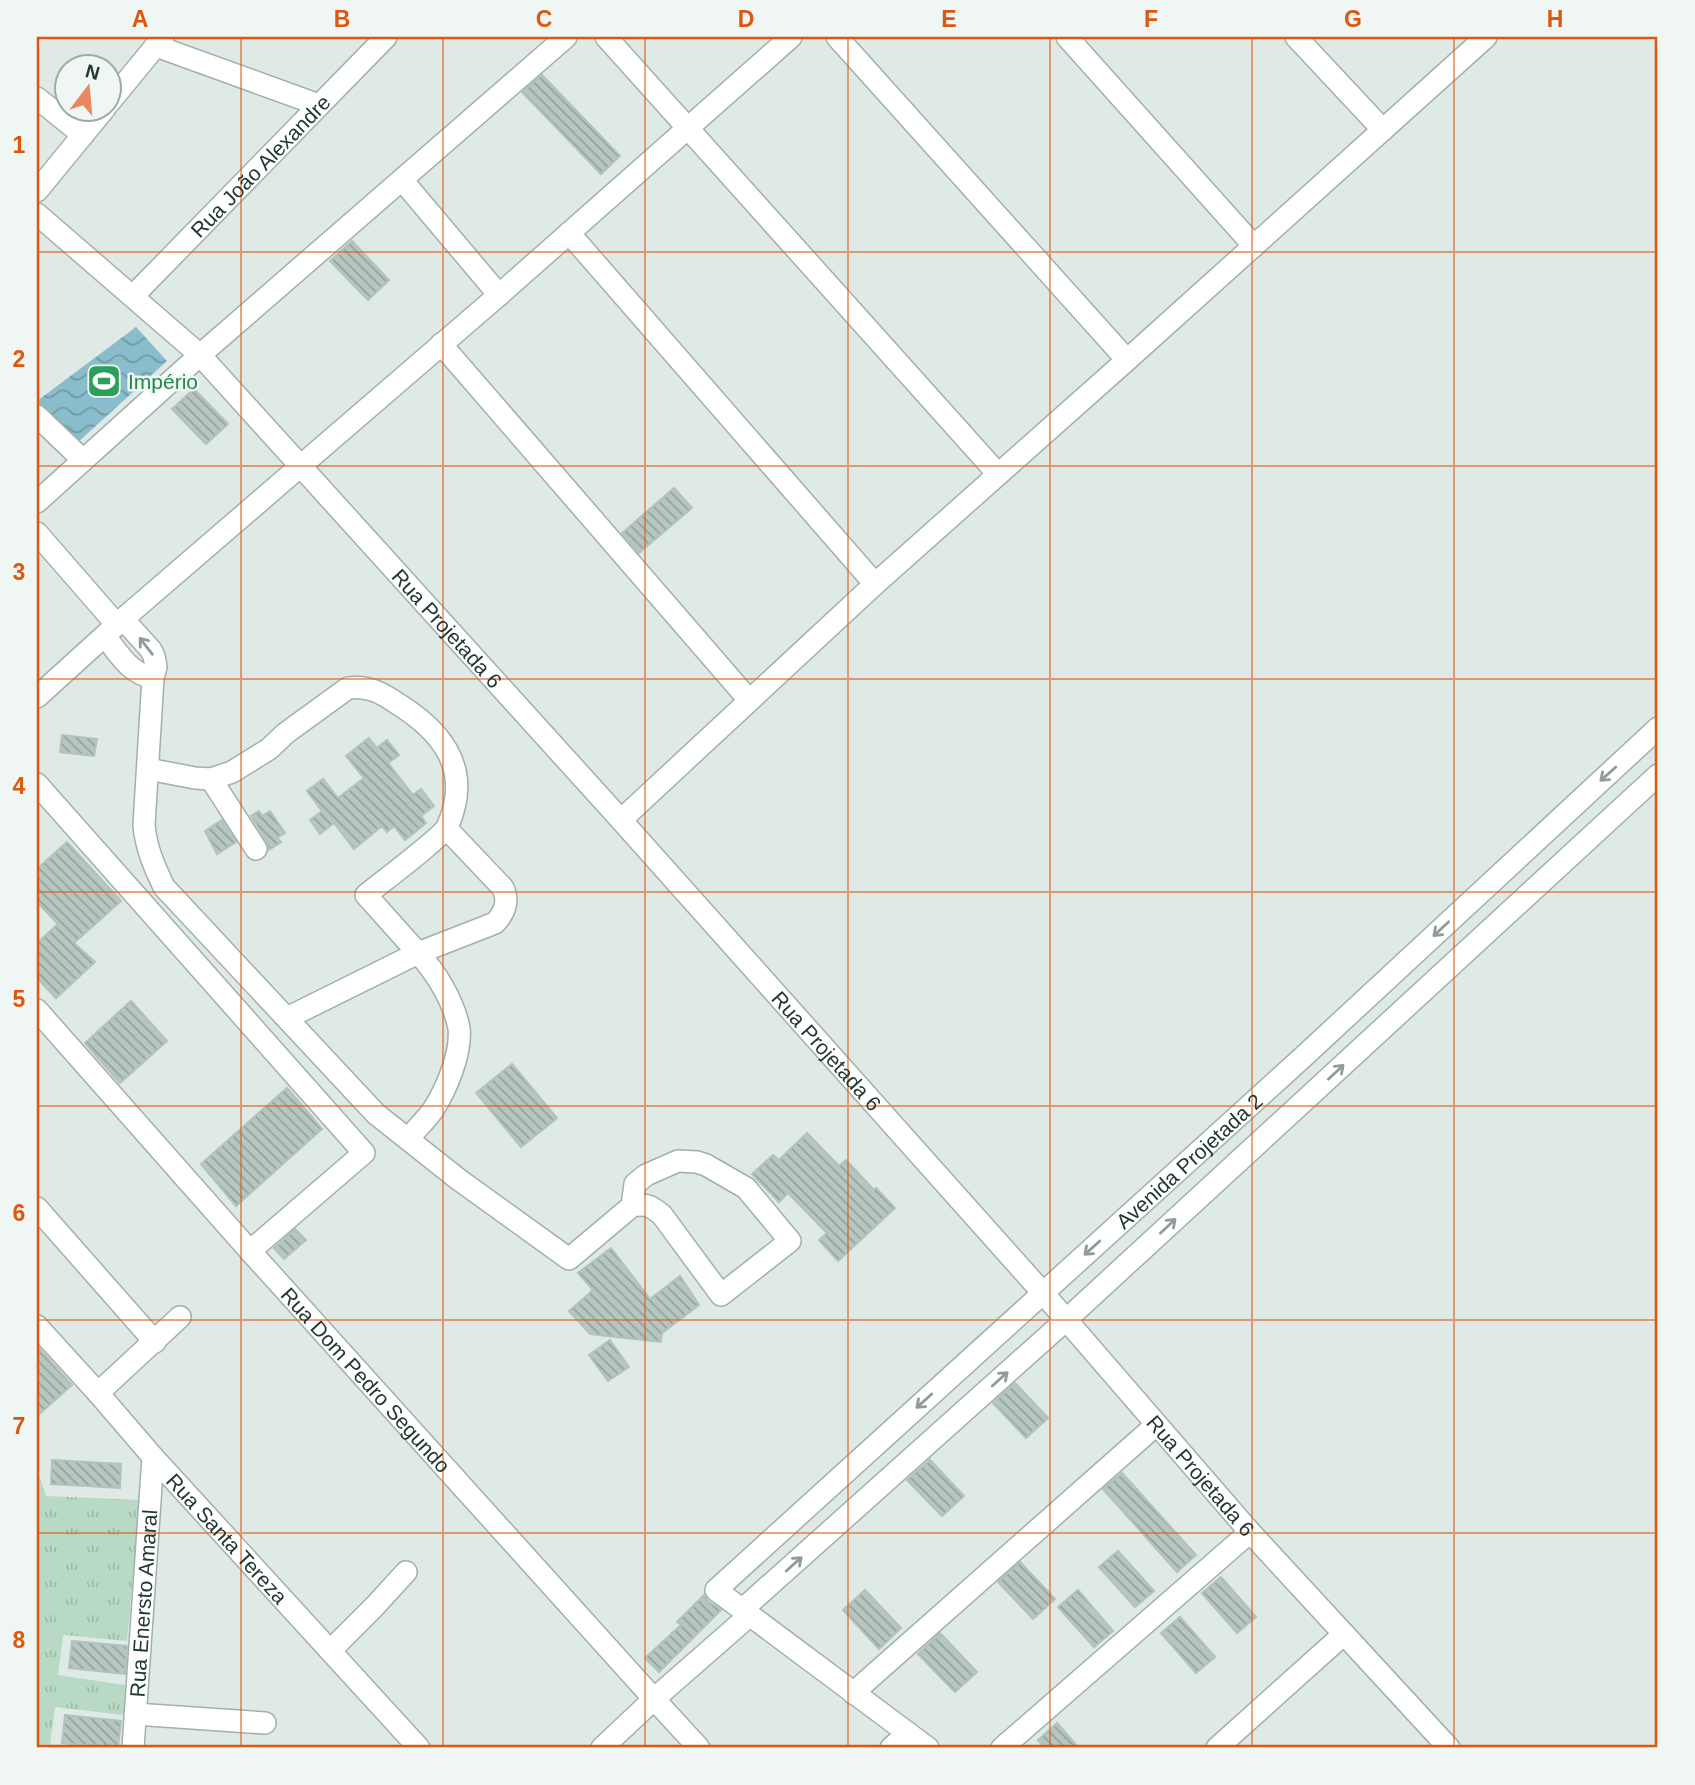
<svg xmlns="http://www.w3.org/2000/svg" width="1695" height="1785" viewBox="0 0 1695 1785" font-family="Helvetica,sans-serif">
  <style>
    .grass { fill: url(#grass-tufts) }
    .water { fill: url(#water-waves) }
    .building { fill: url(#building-back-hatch); stroke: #b2c2bc; stroke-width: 2 }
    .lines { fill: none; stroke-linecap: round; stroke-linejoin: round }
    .minor-casing { stroke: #a2b0ac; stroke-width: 24 }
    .minor { stroke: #fff; stroke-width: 21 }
    .oneway { stroke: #909c99 }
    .grid { fill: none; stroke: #de570e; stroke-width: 2; stroke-opacity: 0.55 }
    .labels { text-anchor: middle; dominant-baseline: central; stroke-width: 5; stroke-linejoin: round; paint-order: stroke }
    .street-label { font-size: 21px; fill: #213833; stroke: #eff6f3 }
    .leisure-label { font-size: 21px; fill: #27864d; stroke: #eff6f3; text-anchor: start }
    .neatline { fill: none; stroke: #de570e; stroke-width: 2.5 }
    .grid-label { font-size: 23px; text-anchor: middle; font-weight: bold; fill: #de570e }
  </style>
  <defs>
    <pattern id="grass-tufts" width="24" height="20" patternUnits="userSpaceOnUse" patternTransform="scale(1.75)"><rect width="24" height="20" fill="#b8d9c3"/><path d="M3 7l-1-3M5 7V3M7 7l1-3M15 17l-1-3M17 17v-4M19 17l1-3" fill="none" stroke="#9ebba8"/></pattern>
    <pattern id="water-waves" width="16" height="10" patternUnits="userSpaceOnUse" patternTransform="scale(1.75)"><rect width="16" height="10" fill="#89bdcb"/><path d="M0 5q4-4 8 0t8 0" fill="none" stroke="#709ba5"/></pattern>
    <pattern id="building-back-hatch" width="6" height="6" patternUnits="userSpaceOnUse" patternTransform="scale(1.75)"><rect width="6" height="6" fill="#b7c6c1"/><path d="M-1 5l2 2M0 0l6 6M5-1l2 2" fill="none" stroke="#94a29d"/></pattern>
  </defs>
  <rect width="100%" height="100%" fill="#dfe9e5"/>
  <path class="grass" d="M37 1469 46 1496 140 1500 127 1641 63 1635 58 1675 125 1685 124 1715 55 1707 50 1745 37 1744Z"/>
  <path class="water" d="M136 327 167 361 77 443 37 404V401Z"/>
  <path class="building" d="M542 75 620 156 601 174 522 92Z
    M352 241 389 280 368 300 330 261Z
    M194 389 228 424 206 444 172 409Z
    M674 488 692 508 639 553 622 533Z
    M62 735 97 739 94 756 60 752Z
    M369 738 377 748 387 740 399 755 388 763 413 795 421 789 434 806 421 816 426 823 405 840 394 826 387 832 382 826 354 849 334 823 320 834 310 820 322 811 307 791 323 779 338 798 364 778 346 756Z
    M259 811 262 816 270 811 285 833 277 838 281 842 269 850 267 842 251 816Z
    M222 820 236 842 217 854 205 831Z
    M67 842 121 901 74 943 95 962 56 998 37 978V943L58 924 37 902V869Z
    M131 1001 167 1041 120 1083 85 1043Z
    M512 1064 557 1118 521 1147 476 1093Z
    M287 1088 322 1129 236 1206 201 1164Z
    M807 1133 839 1166 846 1160 874 1190 876 1188 895 1208 838 1261 819 1240 827 1233 788 1193 779 1202 752 1174 773 1155 779 1160Z
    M295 1229 306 1240 284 1259 274 1248Z
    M611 1248 650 1299 680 1276 699 1305 662 1333 661 1342 590 1334 569 1311 593 1290 578 1273Z
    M610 1340 629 1367 608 1381 589 1355Z
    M37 1346 72 1385 37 1416Z
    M1015 1383 1048 1418 1026 1438 993 1403Z
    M52 1460 121 1464 120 1488 51 1484Z
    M930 1460 964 1496 942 1516 907 1480Z
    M1122 1473 1196 1555 1177 1572 1103 1489Z
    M1118 1551 1154 1591 1135 1607 1099 1567Z
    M1020 1562 1055 1599 1033 1619 998 1582Z
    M1221 1577 1256 1617 1237 1633 1202 1593Z
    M865 1590 901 1628 879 1649 843 1610Z
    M1078 1590 1113 1631 1094 1647 1058 1607Z
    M704 1595 708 1601 721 1610 659 1672 645 1658 681 1625 677 1622Z
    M1180 1617 1215 1657 1196 1673 1161 1633Z
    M940 1633 977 1672 955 1692 918 1654Z
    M72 1641 127 1646 125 1674 69 1668Z
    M65 1715 121 1721 118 1748 62 1743Z
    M1057 1723 1079 1748H1045L1038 1740Z"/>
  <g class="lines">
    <g class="minor-casing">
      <g id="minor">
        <path d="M606 37 998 474"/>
        <path d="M837 37 1127 360"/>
        <path d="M1067 37 1254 246"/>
        <path d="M1296 37 1383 130"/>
        <path d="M156 46 319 105"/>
        <path d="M37 98 83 135"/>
        <path d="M108 104 163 37"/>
        <path d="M402 180 499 295"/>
        <path d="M37 191 105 108"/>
        <path id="s1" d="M37 214 200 355 621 820 1043 1293 1250 1532 1449 1748"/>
        <path d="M569 233 875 584"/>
        <path id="s2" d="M133 296 386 37"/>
        <path d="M441 344 749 700"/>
        <path d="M37 416 83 460"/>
        <path d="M37 502 200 355 566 37"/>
        <path d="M37 533 117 625"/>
        <path d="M123 619 151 650 154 656 156 667 153 678 144 825C146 848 154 866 164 887L376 1114 458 1179 569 1259 632 1206C646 1203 651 1206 662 1215L721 1295 790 1241 746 1188 706 1165 697 1162 678 1161 646 1175 635 1184 632 1206"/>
        <path d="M105 636C119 654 129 673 153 678"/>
        <path d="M37 697 123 619 499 295 791 37"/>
        <path d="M148 769 195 778 211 779 232 772 269 749 286 733 348 688C368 685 382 693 398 704 443 732 472 770 448 825 444 836 379 884 366 895L418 953 495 923C505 912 509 902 503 888L447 829"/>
        <path d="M211 779 256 849"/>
        <path d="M37 784 364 1153 250 1251"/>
        <path d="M621 820 875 584 1127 360 1486 37"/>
        <path id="s3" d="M37 1010 250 1251 654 1699 699 1748"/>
        <path d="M287 1018 418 953C436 972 454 1002 459 1028 462 1053 446 1090 433 1110 426 1120 416 1129 408 1139"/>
        <path d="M37 1208 155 1342"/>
        <path id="s4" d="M37 1326 98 1393 153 1457 419 1748"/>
        <path d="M98 1393 180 1317"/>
        <path d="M743 1609 1066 1320 1658 775"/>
        <path d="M331 1650 374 1607 406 1572"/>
        <path d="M853 1693 1156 1425"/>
        <path d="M135 1714 265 1723"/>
        <path id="s5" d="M133 1748 153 1457"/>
        <path d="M602 1748 654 1699 750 1615"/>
        <path d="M891 1748 908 1733"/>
        <path id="s6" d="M928 1748 716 1590 1302 1058 1658 728"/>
        <path d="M1002 1748 1250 1532"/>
        <path d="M1217 1748 1344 1634"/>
      </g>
    </g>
    <use href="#minor" class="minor"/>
  </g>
  <defs><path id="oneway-shaft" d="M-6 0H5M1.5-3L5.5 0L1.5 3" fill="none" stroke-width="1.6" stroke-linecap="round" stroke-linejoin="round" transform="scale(1.75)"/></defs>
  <g class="oneway">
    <use href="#oneway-shaft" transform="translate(146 646) rotate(-128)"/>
    <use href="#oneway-shaft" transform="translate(1608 774) rotate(138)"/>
    <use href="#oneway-shaft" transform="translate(1441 929) rotate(137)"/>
    <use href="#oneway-shaft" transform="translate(1336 1072) rotate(-43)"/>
    <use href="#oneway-shaft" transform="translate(1168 1226) rotate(-43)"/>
    <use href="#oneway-shaft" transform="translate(1092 1248) rotate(138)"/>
    <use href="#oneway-shaft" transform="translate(1000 1379) rotate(-42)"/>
    <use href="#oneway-shaft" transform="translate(924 1401) rotate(138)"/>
    <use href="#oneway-shaft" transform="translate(794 1564) rotate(-42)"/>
  </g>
  <path class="grid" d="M241 37V1748M443 37V1748M645 37V1748M848 37V1748M1050 37V1748M1252 37V1748M1454 37V1748M37 252H1658M37 466H1658M37 679H1658M37 892H1658M37 1106H1658M37 1320H1658M37 1533H1658"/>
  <defs>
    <g id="stadium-square" transform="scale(1.75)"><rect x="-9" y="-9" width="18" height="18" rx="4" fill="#2e9e5b" stroke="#eff6f3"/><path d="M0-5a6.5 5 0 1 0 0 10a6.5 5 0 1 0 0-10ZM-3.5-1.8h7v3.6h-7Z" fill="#fff"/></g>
  </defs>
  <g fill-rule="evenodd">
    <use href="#stadium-square" x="104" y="381"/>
  </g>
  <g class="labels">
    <g class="street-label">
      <text stroke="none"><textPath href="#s2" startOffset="182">Rua João Alexandre</textPath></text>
      <text stroke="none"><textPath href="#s1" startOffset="584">Rua Projetada 6</textPath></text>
      <text stroke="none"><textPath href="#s1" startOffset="1152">Rua Projetada 6</textPath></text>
      <text stroke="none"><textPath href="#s6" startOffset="903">Avenida Projetada 2</textPath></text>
      <text stroke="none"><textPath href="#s3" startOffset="495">Rua Dom Pedro Segundo</textPath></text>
      <text stroke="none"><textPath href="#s1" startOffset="1718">Rua Projetada 6</textPath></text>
      <text stroke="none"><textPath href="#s4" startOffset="285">Rua Santa Tereza</textPath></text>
      <text stroke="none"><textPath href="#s5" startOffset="145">Rua Enersto Amaral</textPath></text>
    </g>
    <g class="leisure-label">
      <text x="128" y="381">Império</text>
    </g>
  </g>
  <rect width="1695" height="1785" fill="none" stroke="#eff6f3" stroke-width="77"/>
  <g transform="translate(88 88) rotate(16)"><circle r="33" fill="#eff6f3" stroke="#9daaa6" stroke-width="2"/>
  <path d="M0-5L12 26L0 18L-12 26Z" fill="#e9885d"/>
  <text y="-10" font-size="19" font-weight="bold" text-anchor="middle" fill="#213833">N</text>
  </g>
  <rect x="38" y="38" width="1618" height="1708" class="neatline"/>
  <g class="grid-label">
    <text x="140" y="27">A</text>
    <text x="342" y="27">B</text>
    <text x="544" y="27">C</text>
    <text x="746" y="27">D</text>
    <text x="949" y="27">E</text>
    <text x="1151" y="27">F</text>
    <text x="1353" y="27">G</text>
    <text x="1555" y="27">H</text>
    <text x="19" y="153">1</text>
    <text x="19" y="367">2</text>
    <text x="19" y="580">3</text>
    <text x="19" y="794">4</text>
    <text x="19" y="1007">5</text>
    <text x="19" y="1221">6</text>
    <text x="19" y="1434">7</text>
    <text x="19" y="1648">8</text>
  </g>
</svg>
